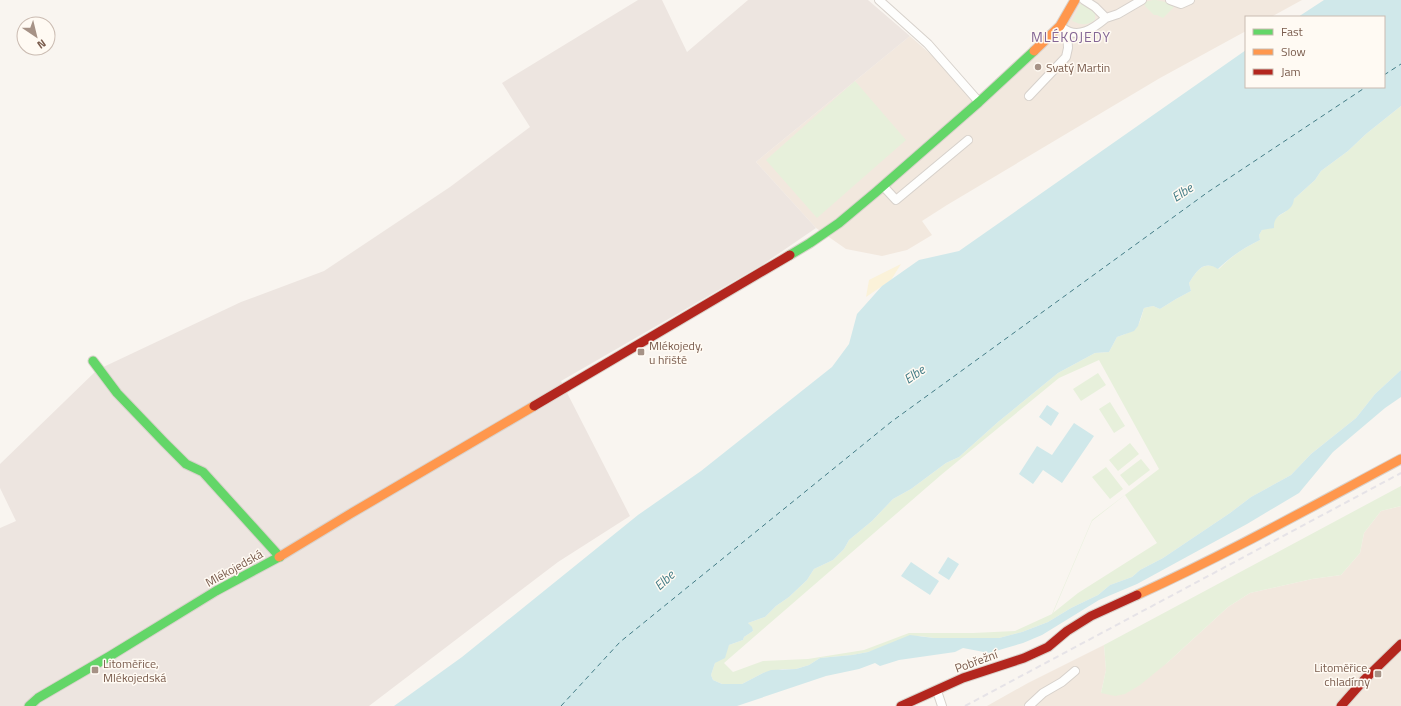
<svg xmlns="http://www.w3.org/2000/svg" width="1401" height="706" viewBox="0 0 1401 706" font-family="'Titillium Web',sans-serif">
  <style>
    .residential { fill: #f2e8de }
    .industrial { fill: #ede5e0 }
    .green { fill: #e7f0db; fill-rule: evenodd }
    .sand { fill: #fbf2d9 }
    .water { fill: #d0e8ea }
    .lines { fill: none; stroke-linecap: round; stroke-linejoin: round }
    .ferry { stroke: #437c86; stroke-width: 1; stroke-dasharray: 5 4; stroke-linecap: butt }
    .street-casing { stroke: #d7d1cb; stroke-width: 10 }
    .fast-casing { stroke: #d9d2cb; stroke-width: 11 }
    .slow-casing { stroke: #d9d2cb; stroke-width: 11 }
    .jam-casing { stroke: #d9d2cb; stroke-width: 11 }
    .street { stroke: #fefefd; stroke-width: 8 }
    .fast { stroke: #63d668; stroke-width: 9 }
    .slow { stroke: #ff974d; stroke-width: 9 }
    .jam { stroke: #b3261e; stroke-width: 9 }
    .rail { stroke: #e6e3e7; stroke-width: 2; stroke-dasharray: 6 4; stroke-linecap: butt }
    .poi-dot { fill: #a69286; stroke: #fffaf3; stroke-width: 1.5 }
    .labels { text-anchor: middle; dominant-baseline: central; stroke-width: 3; stroke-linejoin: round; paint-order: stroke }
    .poi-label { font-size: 12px; fill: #7a5c4d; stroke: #fffaf3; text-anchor: start }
    .street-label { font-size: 12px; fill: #7a5c4d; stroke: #fffaf3 }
    .water-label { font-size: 13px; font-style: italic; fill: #437c86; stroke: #fffaf3 }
    .quarter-label { font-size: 14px; letter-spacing: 1px; fill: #846695; stroke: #fffaf3 }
  </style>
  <rect width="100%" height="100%" fill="#f9f5f0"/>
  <path class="residential" d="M1075 0H1302L1271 17H1246V31L1160 78 947 205 922 221 932 235 907 250 882 256 846 249 816 228 756 162 910 36 978 96 1060 26Z
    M1401 506V706H987L1028 683 1104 645 1106 670 1101 693 1167 663 1228 607 1250 593 1312 579 1341 575 1360 553 1364 533 1381 511Z"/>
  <path class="industrial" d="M638 0H662L687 52 748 0H868L910 36 756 162 816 228 762 265 561 381 630 516 558 562 369 706H0V528L16 521 0 488V464L97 370 241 302 324 271 450 187 530 127 502 83Z"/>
  <path class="green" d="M1153 0C1161 0 1167 2 1174 7L1163 18 1157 15H1154L1145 6 1144 2Z
    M1081 3 1095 12V20C1086 26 1082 25 1072 21Z
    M855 81 906 140 817 218 766 160Z
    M1401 106V370L1375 394 1356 418 1311 454 1291 475 1251 497 1230 513 1163 558 1140 570 1132 577 1110 585 1098 595 1071 608 1048 622 1022 632 999 638H934L920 636 868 652 852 655 820 658 809 665 796 669H783L763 673 742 684H722L713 680 711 675 715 663 729 645 743 640 744 637 753 631 748 623 765 617 776 606 789 597 807 580 814 569 833 560 844 549 849 540 872 521 893 499 911 489 946 463 959 457 998 422 1058 373 1095 353 1109 352 1117 337C1137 330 1138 330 1144 308L1153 306 1160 309 1176 299 1191 291 1189 283C1196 272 1203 259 1219 269 1230 257 1245 247 1260 240L1259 235 1262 230 1273 222 1277 217 1285 212 1294 199 1315 180 1321 171 1348 151 1366 134ZM1099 360 1159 469 1092 520 1052 614 1015 631 973 633H909L864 650 808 659 763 661 733 672 724 663 941 475 1059 378ZM1125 495 1157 543 1078 593 1053 613 1092 521Z
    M1098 373 1106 385 1081 401 1073 389Z
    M1110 402 1125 426 1114 433 1099 409Z
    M1130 443 1139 454 1118 471 1109 460Z
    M1141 459 1150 470 1129 486 1120 475Z
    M1106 467 1123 489 1110 499 1092 477Z
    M1401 486V506L1381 511 1364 533 1360 553 1341 575 1312 579 1250 593 1228 607 1167 663 1140 685 1125 694 1115 696 1101 693 1106 670 1104 645Z"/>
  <path class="sand" d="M901 264 891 280 866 297 869 280Z"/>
  <path class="water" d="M1324 0H1401V106L1366 134 1348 151 1321 171 1315 180 1294 199C1292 216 1273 210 1274 228L1262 230 1259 235 1260 240C1245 247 1230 257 1218 269 1203 259 1196 272 1189 283L1191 291 1176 299 1160 309 1153 306 1144 308 1138 326 1134 331 1117 337 1109 352 1095 353 1058 373 998 422 959 457 946 463 911 489 893 499 872 521 849 540 844 549 833 560 814 569 807 580 789 597 776 606 765 617 748 623 752 627 753 631 744 637 743 640 729 645 725 658 715 663 711 675 713 680 722 684H742L763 673 771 670 796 669 809 665 820 658 852 655 868 652 910 635 934 638H999L1022 632 1048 622 1071 608 1098 595 1110 585 1132 577 1140 570 1163 558 1230 513 1251 497 1291 475 1311 454 1356 418 1375 394 1401 370V397L1385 408 1333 452 1299 493 1247 524 1137 584 1099 600 1042 635 1023 643 989 653 963 648 955 652 899 660 880 666 875 663 859 669 826 676 737 706H394L462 657 638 515 701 471 832 367 849 344 857 314 882 286 919 260 959 251 1246 50V87H1384V17H1298Z
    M1047 405 1059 413 1051 426 1039 417Z
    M1074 423 1094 436 1062 483 1043 470 1033 484 1019 474 1037 446 1052 455Z
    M948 557 959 564 949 580 938 573Z
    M911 562 939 581 930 595 901 576Z"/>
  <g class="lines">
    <path class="ferry" d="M1384 75 1401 64
      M561 706 620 642 891 422 1208 192 1366 87"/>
    <g class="street-casing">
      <path id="street" d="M879 0 928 44 979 102
        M1084 0 1095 7 1106 18 1118 14 1142 0
        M1170 0 1181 4 1190 0
        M1063 28C1078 40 1094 28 1106 18
        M1029 96 1066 57 1068 48 1067 31
        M883 186 896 200 968 140
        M937 691 942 706
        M1029 706 1043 693 1062 682 1075 671"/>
    </g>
    <g class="fast-casing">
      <path id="fast" d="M790 255 810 243 839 223 876 192 979 102 1034 51
        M93 361 117 393 164 442 186 464 203 472 280 557
        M29 706 38 698 110 656 216 591 279 557"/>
    </g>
    <g class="slow-casing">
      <path id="slow" d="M1034 51 1060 26 1075 0
        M279 557 350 514 534 406
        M1137 595C1227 554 1313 506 1401 459"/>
    </g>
    <g class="jam-casing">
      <path id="jam" d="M534 406 790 255
        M901 706 963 678 1024 658 1048 647 1067 631 1091 616 1137 595
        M1341 706 1364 680 1401 644"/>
    </g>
    <use href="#street" class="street"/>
    <use href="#fast" class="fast"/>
    <use href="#slow" class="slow"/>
    <use href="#jam" class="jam"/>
    <path class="rail" d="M965 706 1401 473"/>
  </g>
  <g class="poi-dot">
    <circle cx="1038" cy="67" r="4"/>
    <rect x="637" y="348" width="8" height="8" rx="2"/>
    <rect x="91" y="666" width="8" height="8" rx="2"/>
    <rect x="1374" y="670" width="8" height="8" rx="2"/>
  </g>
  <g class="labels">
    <g class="poi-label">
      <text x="1046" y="67">Svatý Martin</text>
      <text x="649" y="345">Mlékojedy,<tspan x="649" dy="14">u hřiště</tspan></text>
      <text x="103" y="663">Litoměřice,<tspan x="103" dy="14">Mlékojedská</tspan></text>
      <text x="1370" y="667" text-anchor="end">Litoměřice,<tspan x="1370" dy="14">chladírny</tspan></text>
    </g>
    <g class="street-label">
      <text transform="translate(234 568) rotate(-29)">Mlékojedská</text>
      <text transform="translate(976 661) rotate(-20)">Pobřežní</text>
    </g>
    <g class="water-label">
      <text transform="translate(1182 192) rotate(-34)">Elbe</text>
      <text transform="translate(914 374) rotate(-35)">Elbe</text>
      <text transform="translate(664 580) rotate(-43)">Elbe</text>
    </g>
    <g class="quarter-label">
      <text x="1071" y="36">MLÉKOJEDY</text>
    </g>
  </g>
  <rect x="1245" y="16" width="140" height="72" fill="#fffaf3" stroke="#cabbb1"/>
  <rect x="1253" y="29" width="20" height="6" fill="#63d668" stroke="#cabbb1"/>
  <text x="1281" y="36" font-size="12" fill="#7a5c4d">Fast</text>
  <rect x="1253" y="49" width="20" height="6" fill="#ff974d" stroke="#cabbb1"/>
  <text x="1281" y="56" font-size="12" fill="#7a5c4d">Slow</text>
  <rect x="1253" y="69" width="20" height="6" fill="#b3261e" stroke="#cabbb1"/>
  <text x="1281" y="76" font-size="12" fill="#7a5c4d">Jam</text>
  <g transform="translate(36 36) rotate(145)"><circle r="19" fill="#fffaf3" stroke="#cabbb1"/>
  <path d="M0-3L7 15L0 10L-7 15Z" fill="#a69286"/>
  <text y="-6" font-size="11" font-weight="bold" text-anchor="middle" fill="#7a5c4d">N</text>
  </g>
</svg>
